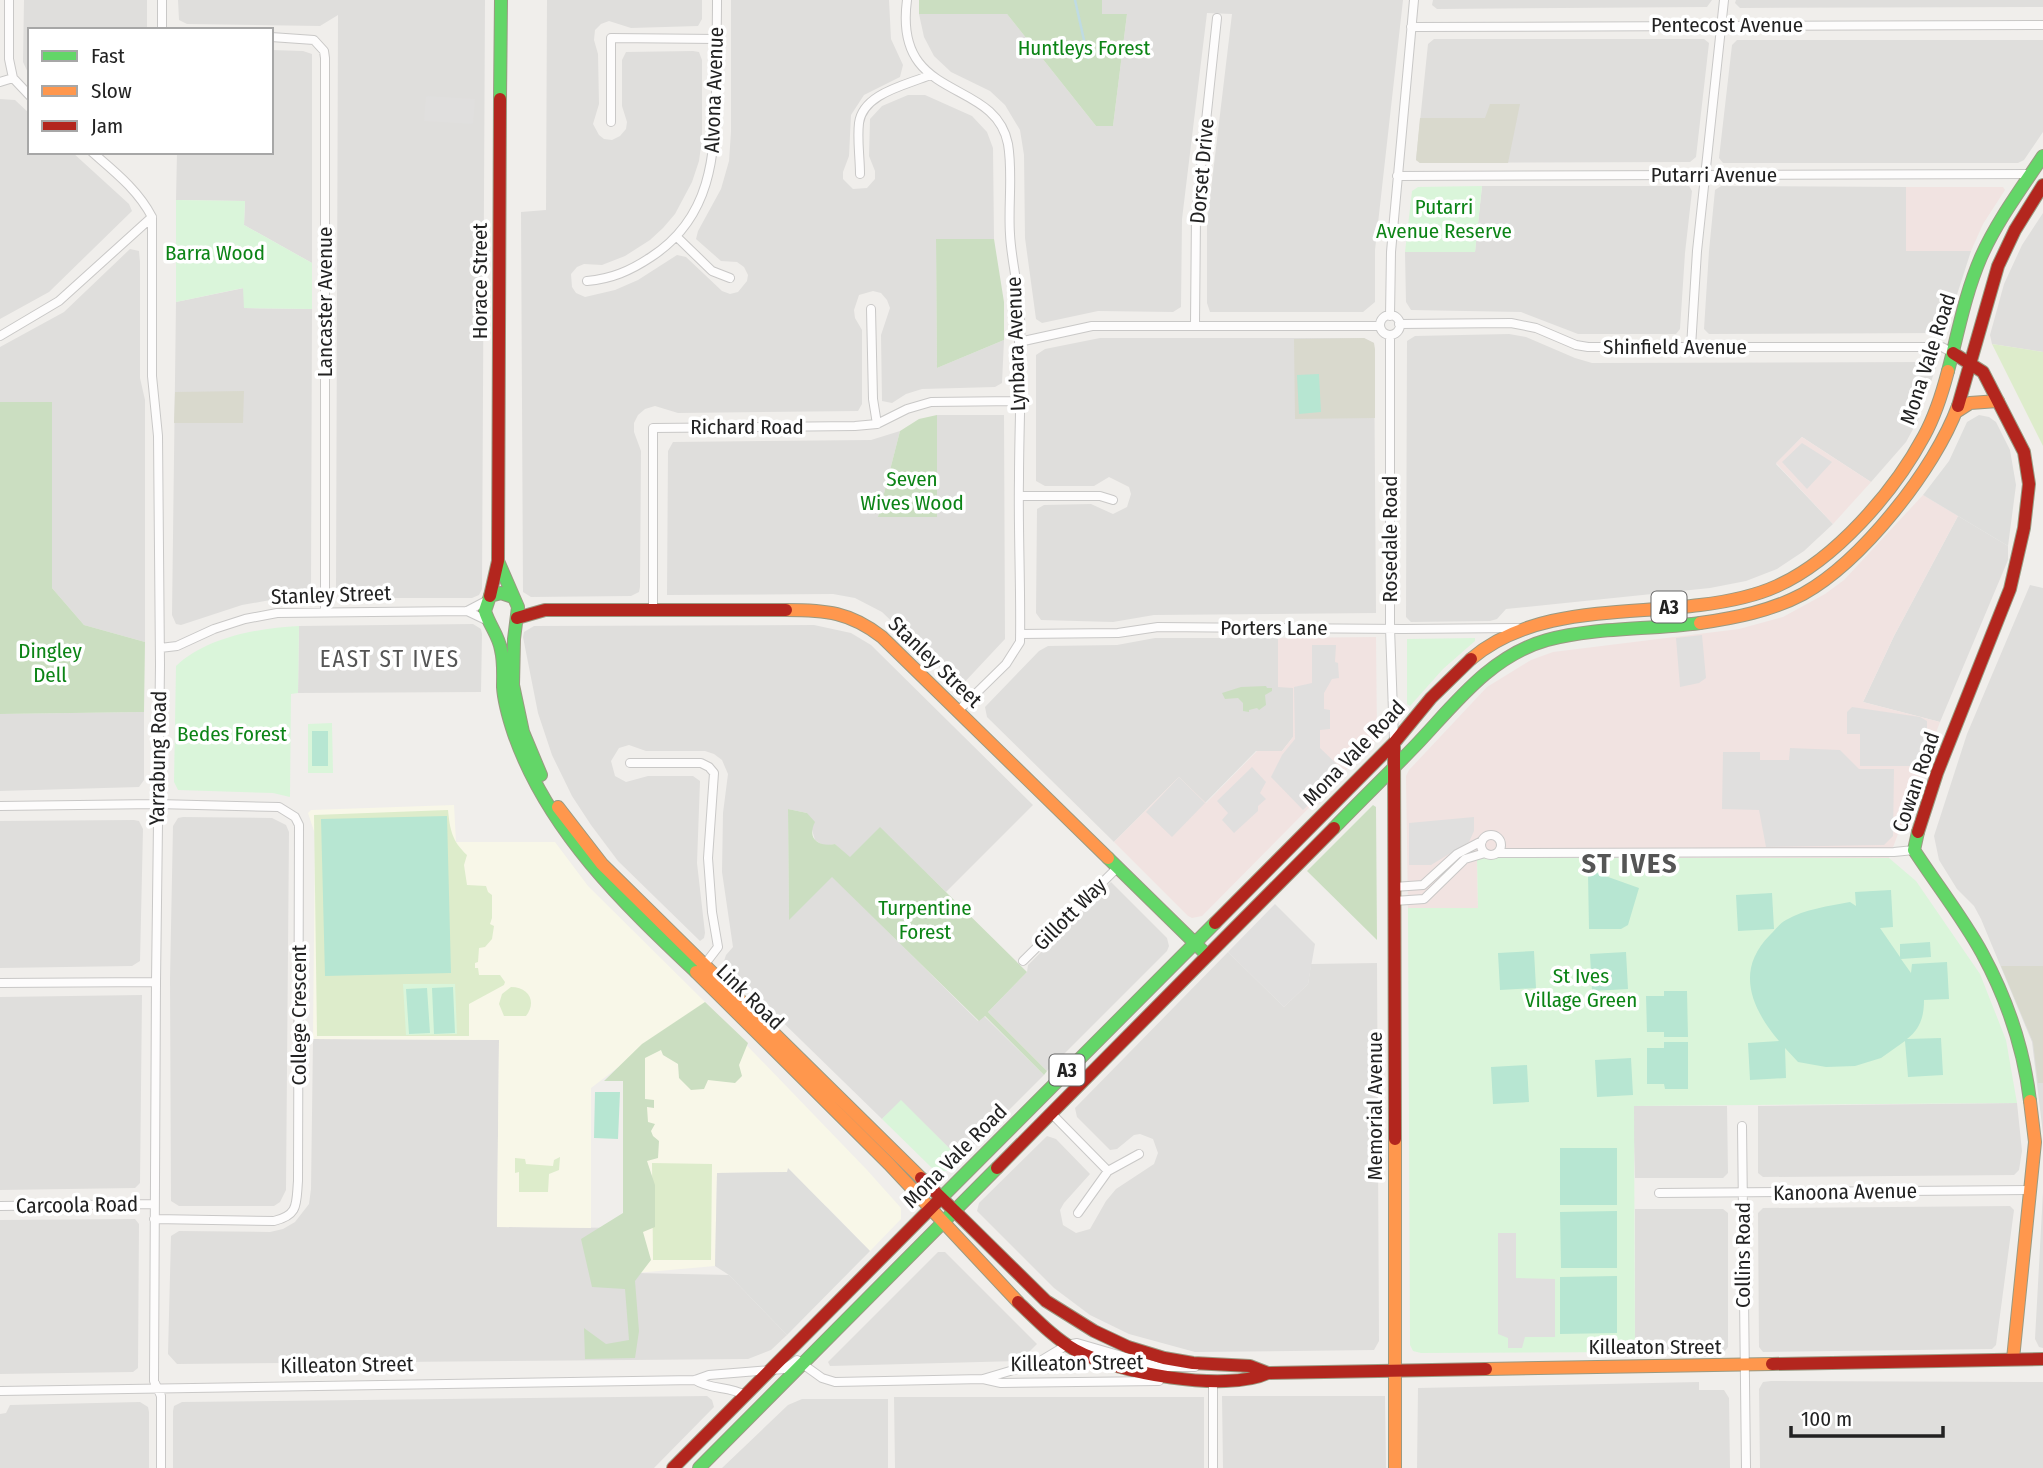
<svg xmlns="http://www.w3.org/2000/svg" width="2043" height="1468" viewBox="0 0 2043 1468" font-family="'Fira Sans Condensed',sans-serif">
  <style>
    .residential { fill: #dfdedc }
    .commercial { fill: #f1e3e1 }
    .education { fill: #f8f7e8 }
    .religious { fill: #dededc }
    .construction { fill: #d9d9cd }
    .grass { fill: #ddeccb }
    .forest { fill: #cbdec1 }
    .park { fill: #daf5da }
    .pitch { fill: #b7e6d2 }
    .parking { fill: #e0dfde }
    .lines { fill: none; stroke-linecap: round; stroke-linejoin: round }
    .stream { stroke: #bfdbe3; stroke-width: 2.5 }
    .street-casing { stroke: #c9c8c7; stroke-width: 10 }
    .fast-casing { stroke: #999a82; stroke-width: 14 }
    .slow-casing { stroke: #999a82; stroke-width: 14 }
    .jam-casing { stroke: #999a82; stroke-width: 14 }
    .street { stroke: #fdfcfc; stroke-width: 8 }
    .fast { stroke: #63d668; stroke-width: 12 }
    .slow { stroke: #ff974d; stroke-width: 12 }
    .jam { stroke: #b3261e; stroke-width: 12 }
    .labels { text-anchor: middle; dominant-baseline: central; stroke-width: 7; stroke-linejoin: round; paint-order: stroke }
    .shield { fill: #fff; stroke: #646464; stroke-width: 2 }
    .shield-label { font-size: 19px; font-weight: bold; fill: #222 }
    .street-label { font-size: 21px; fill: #222; stroke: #fff }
    .park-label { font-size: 21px; fill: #0c8416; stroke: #fff }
    .neighbourhood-label { font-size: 23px; letter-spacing: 2px; fill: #555; stroke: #fff }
    .district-label { font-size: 28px; font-weight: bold; letter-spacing: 2px; fill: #555; stroke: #fff }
  </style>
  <rect width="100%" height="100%" fill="#f0eeeb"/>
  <path class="residential" d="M24 0H147V30H30V77L23 62Z
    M178 0H485L482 589 479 595 472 598H345L336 590 338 15 320 26 187 24 179 20Z
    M547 0H702V19L698 26 631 28 609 21 601 24 595 30 594 40 598 54 599 104 593 124 599 135 604 139 612 140 620 136 626 129 627 122 622 106V60L626 52 693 51 699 52 702 60V139L699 161 692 182 675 214 663 228 650 240 625 256 602 265 584 264 577 267 571 274 572 287 576 293 585 297 615 290 638 280 677 255 686 257 722 291 730 294 738 292 747 281 748 275 744 267 737 262 721 261 696 239 698 231 721 189 729 161 731 132V0H889L891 39 903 65 900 77 864 95 851 115 849 156 843 172V179L853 189 867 188 875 179V171L869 156 870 119 882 106 908 95H925L972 116 987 132 993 148 994 239H936L937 368 1004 340 1002 383 995 387 922 389 906 394 892 403 882 401 881 335 890 308 887 300 881 293 873 291 859 295 854 310 855 318 862 330V404L858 411 678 413 655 406 645 409 638 415 634 423V432L641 451 640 587 639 592 631 596 531 597 523 592 521 212 546 210Z
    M1102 0H1403L1375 250V302L1363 312H1210L1207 303V223L1232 14 1207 13 1182 219 1181 307 1173 312 1098 311 1042 323 1036 319 1025 238 1024 155 1020 130 1005 105 990 91 951 72 934 56 924 37 919 14H1007L1096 126H1113L1127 14H1102Z
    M1433 0H1712L1707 7 1437 9 1432 5Z
    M1736 0H2043V7L1740 8 1735 3Z
    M1434 39H1704L1709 43 1696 157 1690 162 1420 163 1416 160 1428 44Z
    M1737 40H2043V132L2024 160 2018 163H1723L1719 158 1732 45Z
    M271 50 303 51 312 54V263L244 225 245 201 176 200 177 152H271Z
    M0 99 15 100 30 114V152H72L129 204 132 211 49 292 0 319Z
    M1482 186H1689L1692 191 1685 253 1680 329 1676 334H1578L1521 312 1411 310 1406 302 1405 252H1475Z
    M1721 186 1906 187V251H1971L1946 329 1941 333 1709 334 1704 329 1709 251 1715 190Z
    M2043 213V352L1992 344 1990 335 2004 284 2022 245Z
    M130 249 139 251 140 262V378L145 400V642L84 625 52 588V403L0 402V347L64 312Z
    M244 288 245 308 312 309 311 591 302 598 276 599 242 605 181 625 176 624 172 615 176 302Z
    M1509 334 1526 337 1575 358 1592 363 1933 362 1936 367 1918 420 1906 442 1871 482 1802 437 1776 464 1833 524 1804 551 1777 569 1746 581 1710 588 1506 609 1497 619 1490 621 1411 622 1406 617 1407 341 1415 336Z
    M1100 338H1364L1374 343 1376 613 1154 615 1113 622 1041 620 1036 613 1037 509 1044 505 1091 504 1113 514 1127 507 1131 494 1129 487 1109 477 1094 486H1045L1036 481V355L1045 349Z
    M937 415H1004L1005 639 960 687 882 612 855 598 833 594 667 595 668 451 673 442 871 440 900 431 878 517H937Z
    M1958 516 2008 546V560L1940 722 1863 702 1894 636Z
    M2030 585 2043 588V1134L2032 1042 1981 919 1974 906 1957 889 1939 860 1934 836 1967 734Z
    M473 624 481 629 482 634 481 692 298 693 299 626Z
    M814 625 851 633 871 645 1033 805 946 892 880 828 850 858 835 844 824 846 815 840 807 813 788 809 789 919 832 876 978 1021 984 1016 1044 1075 960 1159 901 1101 882 1119 723 964 726 955 733 947 722 872 723 813 728 774 722 760 714 754 705 751H646L629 745 619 748 611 761 615 776 626 782 648 776H693L700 781 697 863 705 933 704 938 700 941 618 861 591 825 572 796 552 755 538 713 523 637 524 632 534 626Z
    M1155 638H1278V687H1293V737L1282 751H1256L1205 803 1179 777 1114 842 987 717 985 707 1039 651 1048 646 1117 645Z
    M144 712V780L139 787 0 791V714Z
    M183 817 272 818 286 825 289 832 286 1190 280 1202 274 1206H179L171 1201 170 979 173 826 178 818Z
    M134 820 139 821 143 829 140 961 132 966 0 968V821Z
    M1111 882 1167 938 1169 946 1167 951 1047 1071 988 1012 1027 972 1028 965Z
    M1228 952 1284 1007 1308 984 1311 964 1377 963 1379 1341 1374 1350 1195 1352 1129 1334 1090 1315 1054 1288 977 1211 979 1203 1047 1136 1056 1139 1090 1174 1064 1203 1060 1210 1063 1225 1076 1233 1090 1229 1106 1201 1116 1189 1154 1164 1158 1153 1153 1139 1140 1134 1134 1135 1117 1149 1110 1150 1077 1117 1075 1108Z
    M142 995 140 1183 135 1188 0 1190V997Z
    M313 1039 499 1040 497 1227 637 1228V1273L729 1275 787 1335 771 1350 748 1359 177 1364 168 1354 171 1236 179 1231 270 1232 283 1229 295 1222 309 1204 311 1189Z
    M2017 1103 2022 1151 2019 1170 2014 1175 1763 1177 1758 1173V1106Z
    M1633 1106H1727L1728 1173 1723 1178H1635Z
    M2043 1192V1348L2039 1347 2035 1339Z
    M2010 1206 2014 1210 1996 1345 1992 1349 1763 1352 1759 1347 1758 1213 1763 1208Z
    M1635 1209H1723L1728 1213V1347L1724 1352H1635Z
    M135 1219 139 1224 138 1368 133 1372 0 1374V1220Z
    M938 1252H945L1037 1344 1020 1361 830 1366 828 1362Z
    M1771 1381 2043 1382V1468H1760L1759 1389 1763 1382Z
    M1699 1382V1390H1724L1729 1398 1730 1468H1417L1418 1388Z
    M707 1396 712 1400 714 1407 654 1468H173V1411L174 1406 182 1402Z
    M1222 1396H1385L1386 1468H1223Z
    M894 1397H1204V1468H895Z
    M802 1399H888V1468H722L788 1405Z
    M140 1402 148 1407 149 1412V1468H0V1414L6 1413 10 1405Z"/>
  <path class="commercial" d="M1906 187H2003L2005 190 1983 224 1971 251H1906Z
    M1802 437 1871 482 1833 524 1776 463Z
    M1923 495 1958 516 1894 636 1863 702 1940 722 1889 858H1477L1478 908H1408L1406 776 1409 770 1487 687 1531 660 1553 652 1739 629 1783 617 1825 594 1844 580Z
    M1376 637 1377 739 1202 916 1192 918 1188 916 1114 842 1179 777 1206 803 1257 751H1282L1293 737V688L1278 687V638Z"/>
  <path class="education" d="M454 805 456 842H555L588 886 705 1002 867 1170 901 1208V1219L870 1251 828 1208 787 1172 717 1173 715 1266 636 1273 637 1053 591 1088V1228L497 1227 499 1040 313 1039 315 834 308 813 311 810Z"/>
  <path class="religious" d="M1979 415 1989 417 1996 422 2010 450 2016 485 2008 546 1923 495 1949 461 1967 422Z
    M788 1168 870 1251 787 1335 729 1275 715 1266 717 1173 787 1172Z"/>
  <path class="construction" d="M1490 104H1520L1508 163H1420L1416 160 1420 118H1485Z
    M1364 338 1374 343 1375 349V418L1295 419 1294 339Z
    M244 391 243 423H174L175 392Z
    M2001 966H2043V1083H2038L2033 1042Z"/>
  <path class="grass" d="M1992 344 2043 352V446Z
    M448 810C450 830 452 841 467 855L464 865 467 885 486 886 488 892 492 895V918L490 924 494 926 492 939 485 947 479 948 478 962 475 963V968H478L479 975H500L505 982 504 985 469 1004V1036H317L314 815Z
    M511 987C529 987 537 1002 526 1016H504L499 1004 502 994Z
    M560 1157 559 1170 549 1174 548 1192H519V1172L515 1173V1158L525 1159 526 1164 553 1166 554 1160Z
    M652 1163 712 1164 711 1260H653Z"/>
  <path class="forest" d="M919 0H1102V14H1127L1113 126H1096L1007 14H919Z
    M936 239H994L1004 302V340L937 368Z
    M0 402H52V588L84 625 145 642 144 712 0 714Z
    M937 415V517H878L900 431 919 419Z
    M1266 686 1267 688H1272V691L1265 695 1266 705 1259 710 1257 708 1249 710V712L1243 711V703L1238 698 1225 699 1222 693 1241 687Z
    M1373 805 1376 807 1377 940 1307 871Z
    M788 809 807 813 815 822C806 840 820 847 835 844L850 857 880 827 1027 972 988 1012 1047 1071 1044 1075 985 1016 979 1021 832 877 789 920Z
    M705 1002 748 1043 739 1065 742 1076 735 1083 708 1080 704 1089 691 1090 679 1078 678 1064 663 1055 661 1050 645 1058V1099L654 1100V1108L647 1107 648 1122 655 1124 651 1131 653 1136 659 1141 658 1158 647 1161 655 1185V1227L643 1232 651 1260 635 1281 639 1331 635 1358 585 1359 584 1328 606 1344 629 1340 625 1289 592 1287 581 1239 623 1213V1081H604L642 1044Z"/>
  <path class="park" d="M1482 186 1475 252H1405L1412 191 1418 187Z
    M176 200 245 201 244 225 312 263V309L244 308 243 288 176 302Z
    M299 626 298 693 291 694 290 797 273 793 178 790 174 782 176 666C207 637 258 628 299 626Z
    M1475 638V641L1443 669 1410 706 1407 704V639Z
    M332 723 333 773H308V724Z
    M1477 858H1889L1916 881 1980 974 2006 1040 2017 1103 1634 1106 1635 1352 1421 1353 1413 1351 1410 1345 1408 908H1478Z
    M403 984H455L457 1034 406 1035Z
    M901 1100 960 1159 948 1171H935L882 1119Z"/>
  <path class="pitch" d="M1319 374 1321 412 1299 414 1297 375Z
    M312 731H328V766H312Z
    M447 816 451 973 325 976 321 819Z
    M1588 873H1597L1639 888 1628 925 1621 929H1589Z
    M1891 890 1893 927 1880 928 1900 957V944L1930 942 1931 957 1901 959 1911 973 1912 964 1947 962 1949 999 1924 1000C1924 1017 1920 1029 1907 1039L1941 1038 1943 1075 1908 1077 1905 1041 1881 1058 1855 1066 1826 1067 1798 1062 1785 1048 1786 1078 1750 1080 1748 1043 1779 1041C1751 1008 1735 970 1770 935 1775 930 1780 923 1786 920 1805 909 1829 906 1850 902L1856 906 1855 892Z
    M1772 893 1774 929 1738 931 1736 895Z
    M1534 951 1536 988 1500 990 1498 953Z
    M1626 952 1628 989 1592 991 1590 954Z
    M453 987 455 1033 434 1034 432 988Z
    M427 988 430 1033 409 1034 406 989Z
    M1664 991H1687L1688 1037H1664V1032H1647L1646 996H1664Z
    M1664 1042H1688V1089H1665L1664 1084H1647V1048H1664Z
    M1631 1058 1633 1095 1597 1097 1595 1060Z
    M1527 1065 1529 1102 1493 1104 1491 1067Z
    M595 1092H620L618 1139 594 1138Z
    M1560 1148H1617V1205H1560Z
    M1617 1211V1268H1561L1560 1212Z
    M1617 1276V1333L1560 1334V1277Z"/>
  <path class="parking" d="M426 96 475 99 473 124 424 121Z
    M1802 443 1832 462 1807 489 1782 462Z
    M1702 635 1706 678 1699 683 1680 687 1676 638Z
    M1312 645H1336L1335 662 1338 663 1339 678 1332 679 1324 693V709L1330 710V729L1320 730V748L1344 771 1303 810 1271 777 1282 755 1295 739 1294 687 1312 683Z
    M1852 707 1920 717 1927 721V759H1918V766H1860V734H1847V712Z
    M1790 748 1840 750 1859 769H1894L1893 836 1884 845 1766 847 1759 810 1722 809 1723 752H1760V760H1789Z
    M1252 767 1266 782 1260 793 1266 799 1258 806V811L1234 833 1222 820 1228 813 1217 801Z
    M1179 777 1205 803 1172 837 1146 812Z
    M1474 817V831L1469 842 1431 865H1409V823Z
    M1275 904 1315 944 1308 984 1284 1007 1228 952Z
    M1498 1233H1516V1278L1555 1279V1337H1525L1522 1348H1508V1338L1498 1334Z"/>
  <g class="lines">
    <path class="stream" d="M1075 0 1088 58"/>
    <g class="street-casing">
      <path id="street" d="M9 0V59L13 78 30 96
        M907 0C893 104 995 76 1008 144 1013 173 1008 205 1010 234 1011 257 1017 280 1019 303 1023 360 1019 420 1019 478 1018 532 1021 587 1020 642L1006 664 958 711
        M1411 27 2043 25
        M162 30V0
        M271 37 314 40 324 51 325 58V612
        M0 82 13 78
        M611 122V38L717 39
        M92 152C115 172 138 190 152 217V376L158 436 160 665 156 982 154 1381 161 1396V1468
        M860 174C860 157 857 140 859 123 863 93 907 85 930 75
        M1397 176 2031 174
        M677 237 712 271 730 278
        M587 281C611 279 630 271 651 257 711 218 715 157 716 91 716 61 717 30 717 0
        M871 309 873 399 877 424
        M1380 325a10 10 0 1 1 20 0a10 10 0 1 1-20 0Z
        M1390 316 1391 252 1414 0
        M1195 324 1196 215 1217 18
        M1399 324 1511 323 1536 328 1576 345 1588 347H1942L1953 353
        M1390 335V628L1394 740
        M0 336 59 301 152 217
        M1019 342 1092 326H1380
        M1691 347 1697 251 1724 0
        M1019 496H1100L1113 500
        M467 611 488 621
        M653 611V428L855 426 877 424 907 409 931 402 1019 401
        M1020 634 1118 633 1158 627 1403 629 1517 628
        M160 648 177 646 214 629 245 619 277 613 467 611 488 600
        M630 763H701L709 767 714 773 708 858 712 912 718 947 705 964
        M0 806 157 804 279 807 295 817 299 825 298 1181C296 1204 299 1215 274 1221L154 1219
        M1481 845a10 10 0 1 1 20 0a10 10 0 1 1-20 0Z
        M1498 853 1894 852 1914 850
        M1394 887 1423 885 1457 854 1482 841
        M1394 901 1424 899 1465 859 1485 853
        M1023 961 1117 868
        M0 983 156 982
        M1051 1113 1108 1171 1139 1154
        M1742 1126 1746 1468
        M1659 1193 2030 1190
        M0 1206 154 1204
        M1078 1213 1108 1171
        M983 1379 1001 1383 1159 1381
        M695 1380C711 1390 728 1386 745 1395
        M1210 1380H1213V1468
        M0 1391 695 1380 709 1375 784 1369 797 1360 822 1378 835 1382 983 1379 1037 1363 1067 1345 1077 1343 1160 1367H1195"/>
    </g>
    <g class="fast-casing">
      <path id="fast" d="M500 99 501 0
        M1948 371C1958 333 1965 294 1981 257 1997 221 2021 189 2043 156
        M498 561 518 607 514 639 513 685 523 732 541 775
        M513 597 501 593 490 596 485 611C489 625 499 636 501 650 504 662 503 675 503 687 504 703 509 719 514 734 548 831 623 903 696 972
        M1334 828C1361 800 1389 773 1416 745 1455 704 1490 656 1547 640 1596 627 1649 630 1700 623
        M1918 832 1914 850C1936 884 1963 918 1982 953 2007 999 2024 1050 2030 1101
        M1108 858 1207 955
        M940 1199 1215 923
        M699 1468 997 1168"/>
    </g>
    <g class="slow-casing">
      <path id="slow" d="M1956 412 1970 403 1998 401
        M786 610C826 610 850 612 882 637L1108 858
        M1700 623C1735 618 1771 611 1803 594 1862 561 1935 469 1958 406
        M1471 659C1533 606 1624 615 1700 605 1725 602 1753 597 1777 586 1835 560 1894 492 1924 436 1935 416 1942 394 1948 371
        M558 807 602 864 921 1178
        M696 972 889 1164 1018 1302
        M1395 1139V1468
        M2013 1359 2035 1142 2030 1101
        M1486 1369 1772 1364"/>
    </g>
    <g class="jam-casing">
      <path id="jam" d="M1958 406 1998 266 2015 230 2043 185
        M490 596 498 561 500 99
        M517 618 545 610H786
        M1394 743 1395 1139
        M1918 832 1937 773 2010 589 2024 528 2029 484 2024 452 1983 372 1953 353
        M1215 923 1394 743 1431 698 1471 659
        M997 1168 1334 828
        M921 1178 1046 1301 1094 1331 1128 1347 1164 1358 1193 1363 1250 1366 1268 1373
        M1018 1302C1036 1319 1054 1338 1075 1350 1117 1373 1225 1393 1268 1373L1486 1369
        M1772 1364 2043 1359
        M673 1468 940 1199"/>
    </g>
    <use href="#street" class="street"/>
    <use href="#fast" class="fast"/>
    <use href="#slow" class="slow"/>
    <use href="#jam" class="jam"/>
  </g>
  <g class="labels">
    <g class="shield">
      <rect x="1651.5" y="591.5" width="35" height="31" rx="5"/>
      <rect x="1049.5" y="1054.5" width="35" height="31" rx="5"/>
    </g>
    <g class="shield-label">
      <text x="1669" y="607">A3</text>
      <text x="1067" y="1070">A3</text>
    </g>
    <g class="street-label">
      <text x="1727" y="25">Pentecost Avenue</text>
      <text transform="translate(714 90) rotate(-88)">Alvona Avenue</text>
      <text transform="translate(1202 171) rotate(-85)">Dorset Drive</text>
      <text x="1714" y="175">Putarri Avenue</text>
      <text transform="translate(480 281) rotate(-90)">Horace Street</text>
      <text transform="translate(325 302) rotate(-90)">Lancaster Avenue</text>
      <text transform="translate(1016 344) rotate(-92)">Lynbara Avenue</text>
      <text x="1675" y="347">Shinfield Avenue</text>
      <text transform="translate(1928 359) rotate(-72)">Mona Vale Road</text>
      <text x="747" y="427">Richard Road</text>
      <text transform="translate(1390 539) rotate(-90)">Rosedale Road</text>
      <text transform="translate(331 595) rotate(-2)">Stanley Street</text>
      <text x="1274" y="628">Porters Lane</text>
      <text transform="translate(935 662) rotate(44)">Stanley Street</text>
      <text transform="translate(1354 753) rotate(-46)">Mona Vale Road</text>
      <text transform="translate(158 758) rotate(-89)">Yarrabung Road</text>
      <text transform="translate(1916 782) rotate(-71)">Cowan Road</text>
      <text transform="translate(1070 914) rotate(-45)">Gillott Way</text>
      <text transform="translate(750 997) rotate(44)">Link Road</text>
      <text transform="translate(299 1015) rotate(-90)">College Crescent</text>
      <text transform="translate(1375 1106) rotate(-90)">Memorial Avenue</text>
      <text transform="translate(955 1156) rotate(-45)">Mona Vale Road</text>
      <text transform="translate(1845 1192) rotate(-1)">Kanoona Avenue</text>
      <text transform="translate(77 1205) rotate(-1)">Carcoola Road</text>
      <text transform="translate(1743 1255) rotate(-90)">Collins Road</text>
      <text x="1655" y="1347">Killeaton Street</text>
      <text transform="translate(1077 1363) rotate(-1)">Killeaton Street</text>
      <text transform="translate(347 1365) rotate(-1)">Killeaton Street</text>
    </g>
    <g class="park-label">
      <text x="1084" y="48">Huntleys Forest</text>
      <text x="1444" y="207">Putarri<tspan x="1444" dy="24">Avenue Reserve</tspan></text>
      <text x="215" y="253">Barra Wood</text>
      <text x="912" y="479">Seven<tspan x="912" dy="24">Wives Wood</tspan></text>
      <text x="50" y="651">Dingley<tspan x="50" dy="24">Dell</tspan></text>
      <text x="232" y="734">Bedes Forest</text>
      <text x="925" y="908">Turpentine<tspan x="925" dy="24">Forest</tspan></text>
      <text x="1581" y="976">St Ives<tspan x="1581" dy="24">Village Green</tspan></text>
    </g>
    <g class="neighbourhood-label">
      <text x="390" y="659">EAST ST IVES</text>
    </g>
    <g class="district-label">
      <text x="1630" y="863">ST IVES</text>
    </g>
  </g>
  <rect x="28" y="28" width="245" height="126" fill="#ffffff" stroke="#a7a7a7" stroke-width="2"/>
  <rect x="42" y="51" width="35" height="10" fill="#63d668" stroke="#a7a7a7" stroke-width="2"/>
  <text x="91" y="63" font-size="21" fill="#222222">Fast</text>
  <rect x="42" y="86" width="35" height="10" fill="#ff974d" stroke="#a7a7a7" stroke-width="2"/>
  <text x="91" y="98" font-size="21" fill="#222222">Slow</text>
  <rect x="42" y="121" width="35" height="10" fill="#b3261e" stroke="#a7a7a7" stroke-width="2"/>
  <text x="91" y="133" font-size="21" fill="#222222">Jam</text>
  <path d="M1791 1426v10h152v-10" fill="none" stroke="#222222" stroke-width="3.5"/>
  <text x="1801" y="1426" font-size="21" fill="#222222" stroke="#ffffff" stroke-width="5" paint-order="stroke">100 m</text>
</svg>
